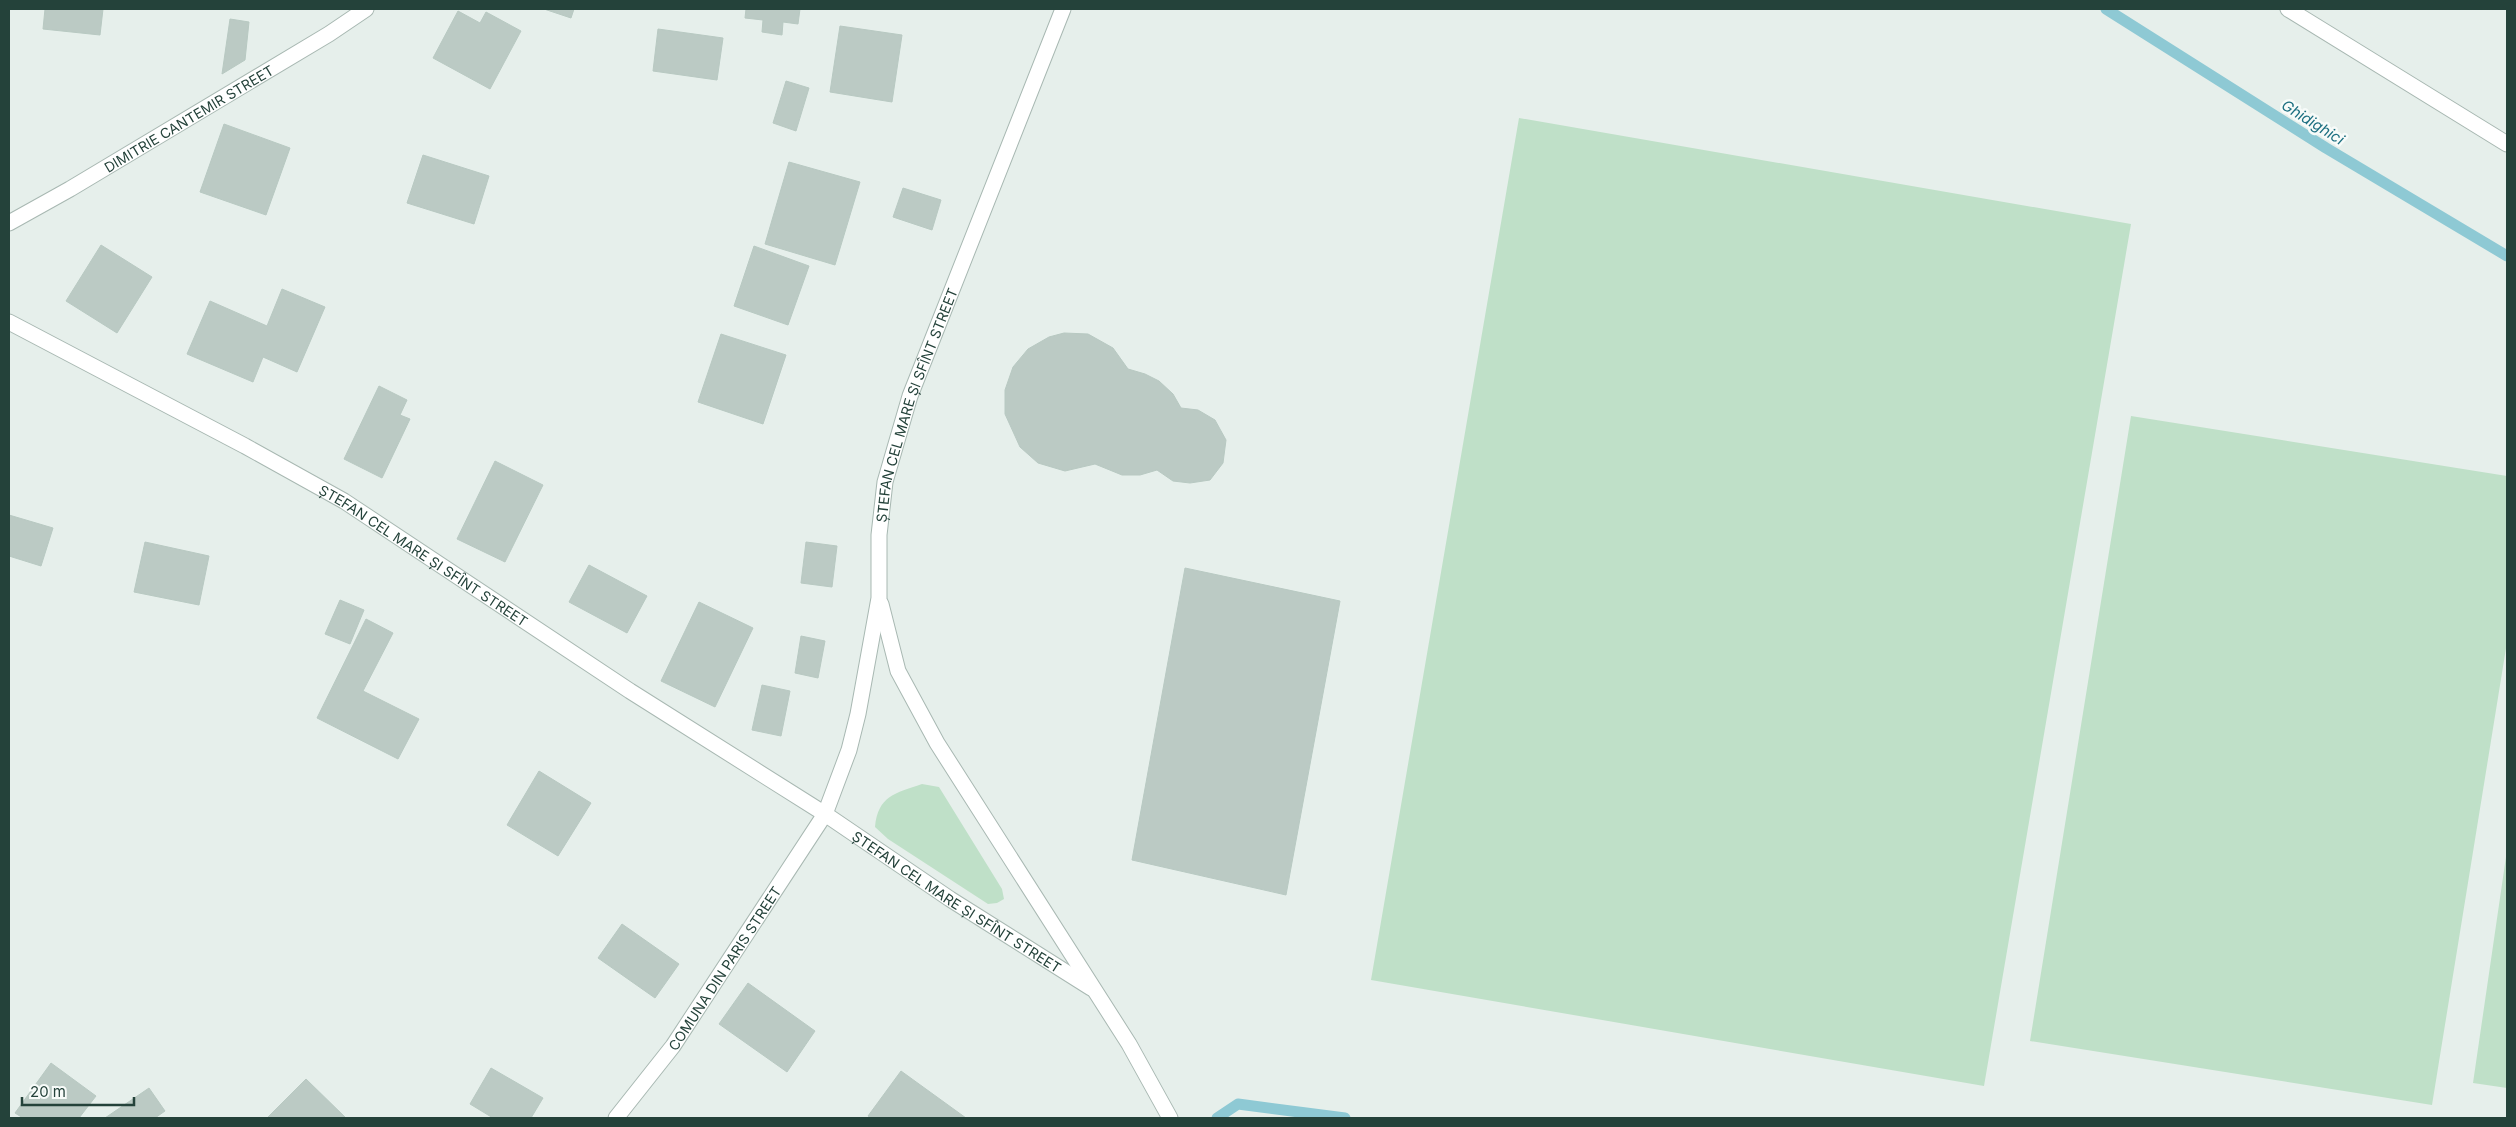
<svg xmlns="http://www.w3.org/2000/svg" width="2516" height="1127" viewBox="0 0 2516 1127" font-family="Inter,sans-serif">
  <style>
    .green { fill: #bfe0c8 }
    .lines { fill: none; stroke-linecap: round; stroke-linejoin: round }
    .stream { stroke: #8ec9d4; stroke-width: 11 }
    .building { fill: #bbcac4; stroke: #b8c9c2 }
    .minor-casing { stroke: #a8b8b2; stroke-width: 17 }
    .tertiary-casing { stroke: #a8b8b2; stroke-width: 17 }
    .minor { stroke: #fff; stroke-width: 15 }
    .tertiary { stroke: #fff; stroke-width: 15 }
    .labels { text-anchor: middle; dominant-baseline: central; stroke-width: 5; stroke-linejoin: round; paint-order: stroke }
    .street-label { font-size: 14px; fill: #24423a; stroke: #f7fbf9 }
    .water-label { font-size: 15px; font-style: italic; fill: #1c6f80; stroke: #f7fbf9 }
  </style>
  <rect width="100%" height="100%" fill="#e6efeb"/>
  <path class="green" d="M1519 118 2131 224 1984 1086 1371 980Z
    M2131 416 2507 476V642L2432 1105 2030 1041Z
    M922 784 939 787 1002 889 1004 899 997 903 988 904 888 839 875 827C878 796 895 793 922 784Z
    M2507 850V1088L2473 1083Z"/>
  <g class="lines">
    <path class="stream" d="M2106 9 2326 148 2507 256
      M1217 1118 1238 1104 1345 1118"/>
  </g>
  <path class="building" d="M45 9H103L100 35 43 29Z
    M544 9H574L571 18Z
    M746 9H800L798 24 783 22 782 35 762 32 763 20 745 18Z
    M458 11 480 23 486 12 521 31 490 89 433 58Z
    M230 19 249 22 245 60 222 74Z
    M840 26 902 35 892 102 830 92Z
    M658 29 723 38 717 80 653 71Z
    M786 81 809 88 796 131 773 123Z
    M224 124 290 148 266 215 200 192Z
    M423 155 489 176 474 224 407 203Z
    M789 162 860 182 835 265 765 244Z
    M903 188 941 200 932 230 893 217Z
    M101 245 152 277 117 333 66 301Z
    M754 246 809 266 788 325 734 306Z
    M282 289 325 307 297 372 263 357 253 382 187 354 210 301 267 326Z
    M1064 333 1088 334 1113 348 1128 369 1145 374 1159 381 1173 394 1181 408 1198 410 1215 420 1226 440 1223 463 1210 480 1190 483 1173 481 1157 470 1140 475H1122L1095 464 1065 471 1038 463 1020 447 1005 414V390L1013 367 1028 349 1049 337Z
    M721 334 786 355 763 424 698 402Z
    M379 386 407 400 400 415 410 419 382 478 344 459Z
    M495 461 543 485 505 562 457 539Z
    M9 515 53 528 41 566 9 556Z
    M145 542 209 556 199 605 134 592Z
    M806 542 837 546 832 587 801 583Z
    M589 565 647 596 627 633 569 602Z
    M1185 568 1340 601 1286 895 1132 860Z
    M340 600 364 610 350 644 325 634Z
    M699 602 753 628 715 707 661 681Z
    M366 619 393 633 363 691 419 719 398 759 317 718Z
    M801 636 825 641 818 678 795 673Z
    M762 685 790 691 781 736 752 730Z
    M539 771 591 803 558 856 507 825Z
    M622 924 679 964 655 998 598 958Z
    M748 983 815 1031 787 1072 719 1024Z
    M51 1063 96 1096 79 1118H23L15 1113Z
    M491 1068 543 1098 531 1118H493L470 1104Z
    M901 1071 966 1118H871L868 1116Z
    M306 1079 346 1118H267Z
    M149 1088 165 1111 155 1118H105Z"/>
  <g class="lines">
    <g class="minor-casing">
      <g id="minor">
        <path id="s1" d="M9 223 70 189 329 34 366 9"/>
        <path id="s2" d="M616 1118 673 1046 825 814"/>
      </g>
    </g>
    <g class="tertiary-casing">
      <g id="tertiary">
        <path d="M2288 9 2507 144"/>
        <path id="s3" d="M9 322 245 446 344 501 630 691 825 814 950 899 1091 988"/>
        <path d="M881 604 898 671 937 743 1129 1044 1170 1118"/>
        <path id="s4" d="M825 814 849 750 858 714 879 598V535L885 482 910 396 1063 9"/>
      </g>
    </g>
    <use href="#minor" class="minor"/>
    <use href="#tertiary" class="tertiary"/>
  </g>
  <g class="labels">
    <g class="street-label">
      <text stroke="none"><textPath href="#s1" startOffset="208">DIMITRIE CANTEMIR STREET</textPath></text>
      <text stroke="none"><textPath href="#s4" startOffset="422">ȘTEFAN CEL MARE ȘI SFÎNT STREET</textPath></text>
      <text stroke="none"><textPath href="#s3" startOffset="476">ȘTEFAN CEL MARE ȘI SFÎNT STREET</textPath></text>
      <text stroke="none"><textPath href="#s3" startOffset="1112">ȘTEFAN CEL MARE ȘI SFÎNT STREET</textPath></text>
      <text stroke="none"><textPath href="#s2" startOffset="185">COMUNA DIN PARIS STREET</textPath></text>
    </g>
    <g class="water-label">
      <text transform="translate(2313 122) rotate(32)">Ghidighici</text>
    </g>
  </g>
  <rect width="2516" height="1127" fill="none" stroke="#24423a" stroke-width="20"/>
  <path d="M22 1097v8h112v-8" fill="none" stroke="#24423a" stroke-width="2.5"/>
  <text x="30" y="1097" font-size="15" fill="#24423a" stroke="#f7fbf9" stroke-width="4" paint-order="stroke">20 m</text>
</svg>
